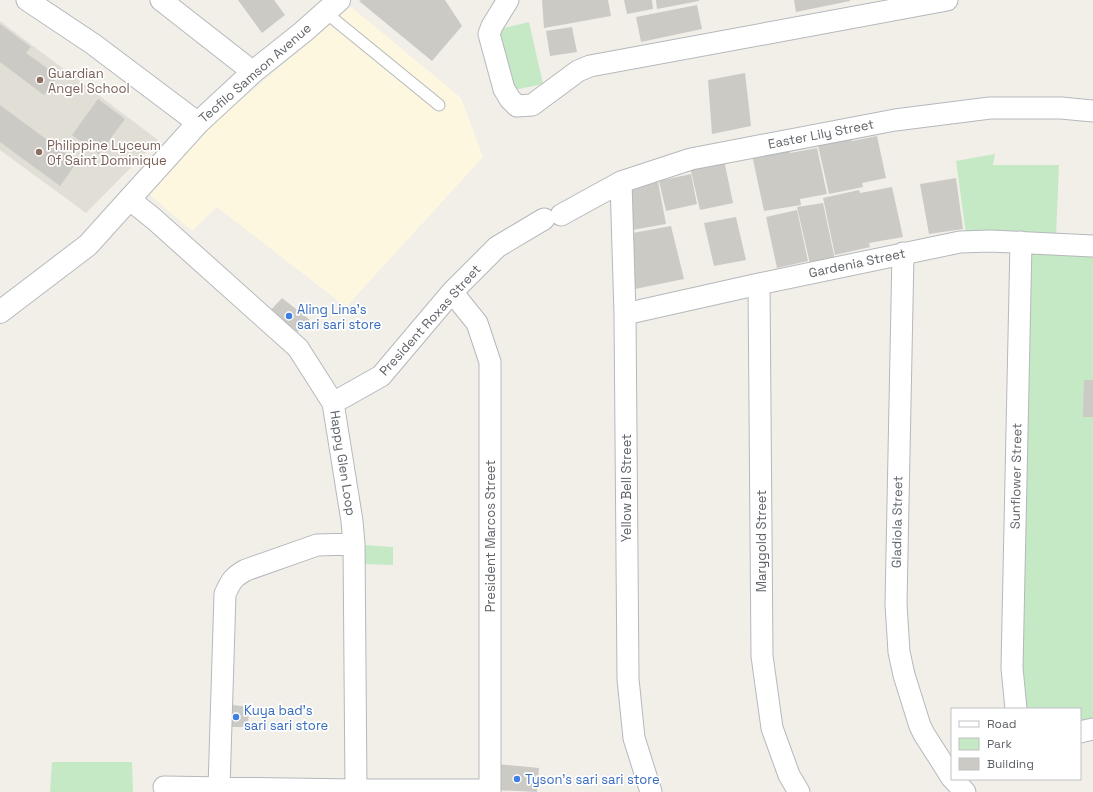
<svg xmlns="http://www.w3.org/2000/svg" width="1093" height="792" viewBox="0 0 1093 792" font-family="'Space Grotesk',sans-serif">
  <style>
    .commercial { fill: #fef7e0 }
    .education { fill: #e1ded6 }
    .green { fill: #c5e8c5 }
    .building { fill: #cccac5 }
    .lines { fill: none; stroke-linecap: round; stroke-linejoin: round }
    .lane-casing { stroke: #b5b8bc; stroke-width: 13 }
    .street-casing { stroke: #b5b8bc; stroke-width: 23 }
    .secondary-casing { stroke: #b6babf; stroke-width: 24 }
    .lane { stroke: #fff; stroke-width: 11 }
    .street { stroke: #fff; stroke-width: 21 }
    .secondary { stroke: #fff; stroke-width: 22 }
    .education-dot { fill: #8d6e63; stroke: #fff; stroke-width: 1.5 }
    .shop-dot { fill: #3f7fe0; stroke: #fff; stroke-width: 1.5 }
    .labels { text-anchor: middle; dominant-baseline: central; stroke-width: 3.5; stroke-linejoin: round; paint-order: stroke }
    .education-label { font-size: 13px; fill: #785e54; stroke: #fff; text-anchor: start }
    .street-label { font-size: 13px; fill: #5f6368; stroke: #fff }
    .shop-label { font-size: 13px; fill: #366cbe; stroke: #fff; text-anchor: start }
  </style>
  <rect width="100%" height="100%" fill="#f1efe8"/>
  <path class="commercial" d="M351 7 461 98 483 157 346 307 217 207 192 231 147 192 207 129Z"/>
  <path class="education" d="M0 21 158 140 86 213 0 150Z"/>
  <path class="green" d="M529 22 543 84 509 91 495 30Z
    M995 154 993 165H1059L1056 236 966 234 956 161Z
    M1025 247 1093 251V723L1080 726V709H1020Z
    M363 545 393 547V565L363 564Z
    M52 762H132L133 792H50Z"/>
  <path class="building" d="M238 0H274L285 15 262 33Z
    M361 0H445L462 26 432 61 359 1Z
    M542 0H608L611 16 544 28Z
    M624 0H652L653 9 627 14Z
    M656 0H699V1L657 9Z
    M794 0H850V1L796 12Z
    M697 5 702 29 641 42 636 17Z
    M0 24 31 47 26 53 58 76 44 95 0 62Z
    M572 27 577 52 550 56 546 31Z
    M745 73 751 126 712 134 708 80Z
    M98 99 125 119 99 154 72 135Z
    M0 105 77 162 60 186 0 142Z
    M851 135 852 141 877 136 886 178 862 183 863 187 829 194 817 141Z
    M789 148 790 153 817 148 827 194 800 199 801 205 764 211 752 155Z
    M724 160 733 203 700 210 690 167Z
    M691 174 697 204 666 211 659 181Z
    M956 178 963 229 929 234 920 184Z
    M658 182 666 224 632 230 628 190Z
    M892 187 903 237 869 243 870 247 835 255 823 198 859 190 860 193Z
    M823 203 835 260 810 264 797 207Z
    M797 210 808 261 777 268 766 217Z
    M736 217 746 260 714 266 704 223Z
    M671 226 684 279 630 290 627 234Z
    M282 298 310 320 298 332 269 312Z
    M1084 380H1093V417H1083Z
    M225 704 249 707 248 727H224Z
    M496 764 539 768 537 792 496 790Z"/>
  <g class="lines">
    <g class="lane-casing">
      <path id="lane" d="M325 12 439 105"/>
    </g>
    <g class="street-casing">
      <path id="street" d="M27 0 93 44 198 123
        M161 0 253 72
        M508 0 492 26 489 34 504 89 510 99 517 106 532 105 578 71 590 66 947 0
        M621 182 625 314 628 679 634 738 651 792
        M129 199 154 219 298 348 333 403 352 521 354 544 356 790
        M561 215 621 182 691 159 895 120 990 108H1061L1093 111
        M903 253 896 604 899 652 904 675 920 726 924 734 952 778
        M759 284 762 656 772 728 789 775 799 792
        M452 292 477 323 490 362V792
        M625 314 759 284 960 242 990 241 1093 246
        M333 403 381 376 452 292 497 247 544 219
        M1016 709 1012 668 1021 242
        M1080 732 1093 729
        M953 779 965 792
        M164 787 356 790H490
        M219 788 225 594C231 581 233 577 246 570L317 545 354 544"/>
    </g>
    <g class="secondary-casing">
      <path id="secondary" d="M0 312 88 245 198 123 253 72 303 32 339 0"/>
    </g>
    <use href="#lane" class="lane"/>
    <use href="#street" class="street"/>
    <use href="#secondary" class="secondary"/>
  </g>
  <g class="education-dot">
    <circle cx="40" cy="80" r="4"/>
    <circle cx="39" cy="152" r="4"/>
  </g>
  <g class="shop-dot">
    <circle cx="289" cy="316" r="4"/>
    <circle cx="236" cy="717" r="4"/>
    <circle cx="517" cy="779" r="4"/>
  </g>
  <g class="labels">
    <g class="education-label">
      <text x="48" y="73">Guardian<tspan x="48" dy="15">Angel School</tspan></text>
      <text x="47" y="145">Philippine Lyceum<tspan x="47" dy="15">Of Saint Dominique</tspan></text>
    </g>
    <g class="street-label">
      <text transform="translate(255 73) rotate(-41)">Teofilo Samson Avenue</text>
      <text transform="translate(821 134) rotate(-11)">Easter Lily Street</text>
      <text transform="translate(857 263) rotate(-12)">Gardenia Street</text>
      <text transform="translate(430 320) rotate(-48)">President Roxas Street</text>
      <text transform="translate(343 463) rotate(81)">Happy Glen Loop</text>
      <text transform="translate(1016 476) rotate(-89)">Sunflower Street</text>
      <text transform="translate(626 488) rotate(-90)">Yellow Bell Street</text>
      <text transform="translate(897 522) rotate(-89)">Gladiola Street</text>
      <text transform="translate(490 536) rotate(-90)">President Marcos Street</text>
      <text transform="translate(761 541) rotate(-90)">Marygold Street</text>
    </g>
    <g class="shop-label">
      <text x="297" y="309">Aling Lina's<tspan x="297" dy="15">sari sari store</tspan></text>
      <text x="244" y="710">Kuya bad's<tspan x="244" dy="15">sari sari store</tspan></text>
      <text x="525" y="779">Tyson's sari sari store</text>
    </g>
  </g>
  <rect x="951" y="708" width="130" height="72" fill="#ffffff" stroke="#bfc1c3"/>
  <rect x="959" y="721" width="20" height="6" fill="#ffffff" stroke="#bfc1c3"/>
  <text x="987" y="728" font-size="12" fill="#5f6368">Road</text>
  <rect x="959" y="738" width="20" height="12" fill="#c5e8c5" stroke="#bfc1c3"/>
  <text x="987" y="748" font-size="12" fill="#5f6368">Park</text>
  <rect x="959" y="758" width="20" height="12" fill="#cccac5" stroke="#bfc1c3"/>
  <text x="987" y="768" font-size="12" fill="#5f6368">Building</text>
</svg>
